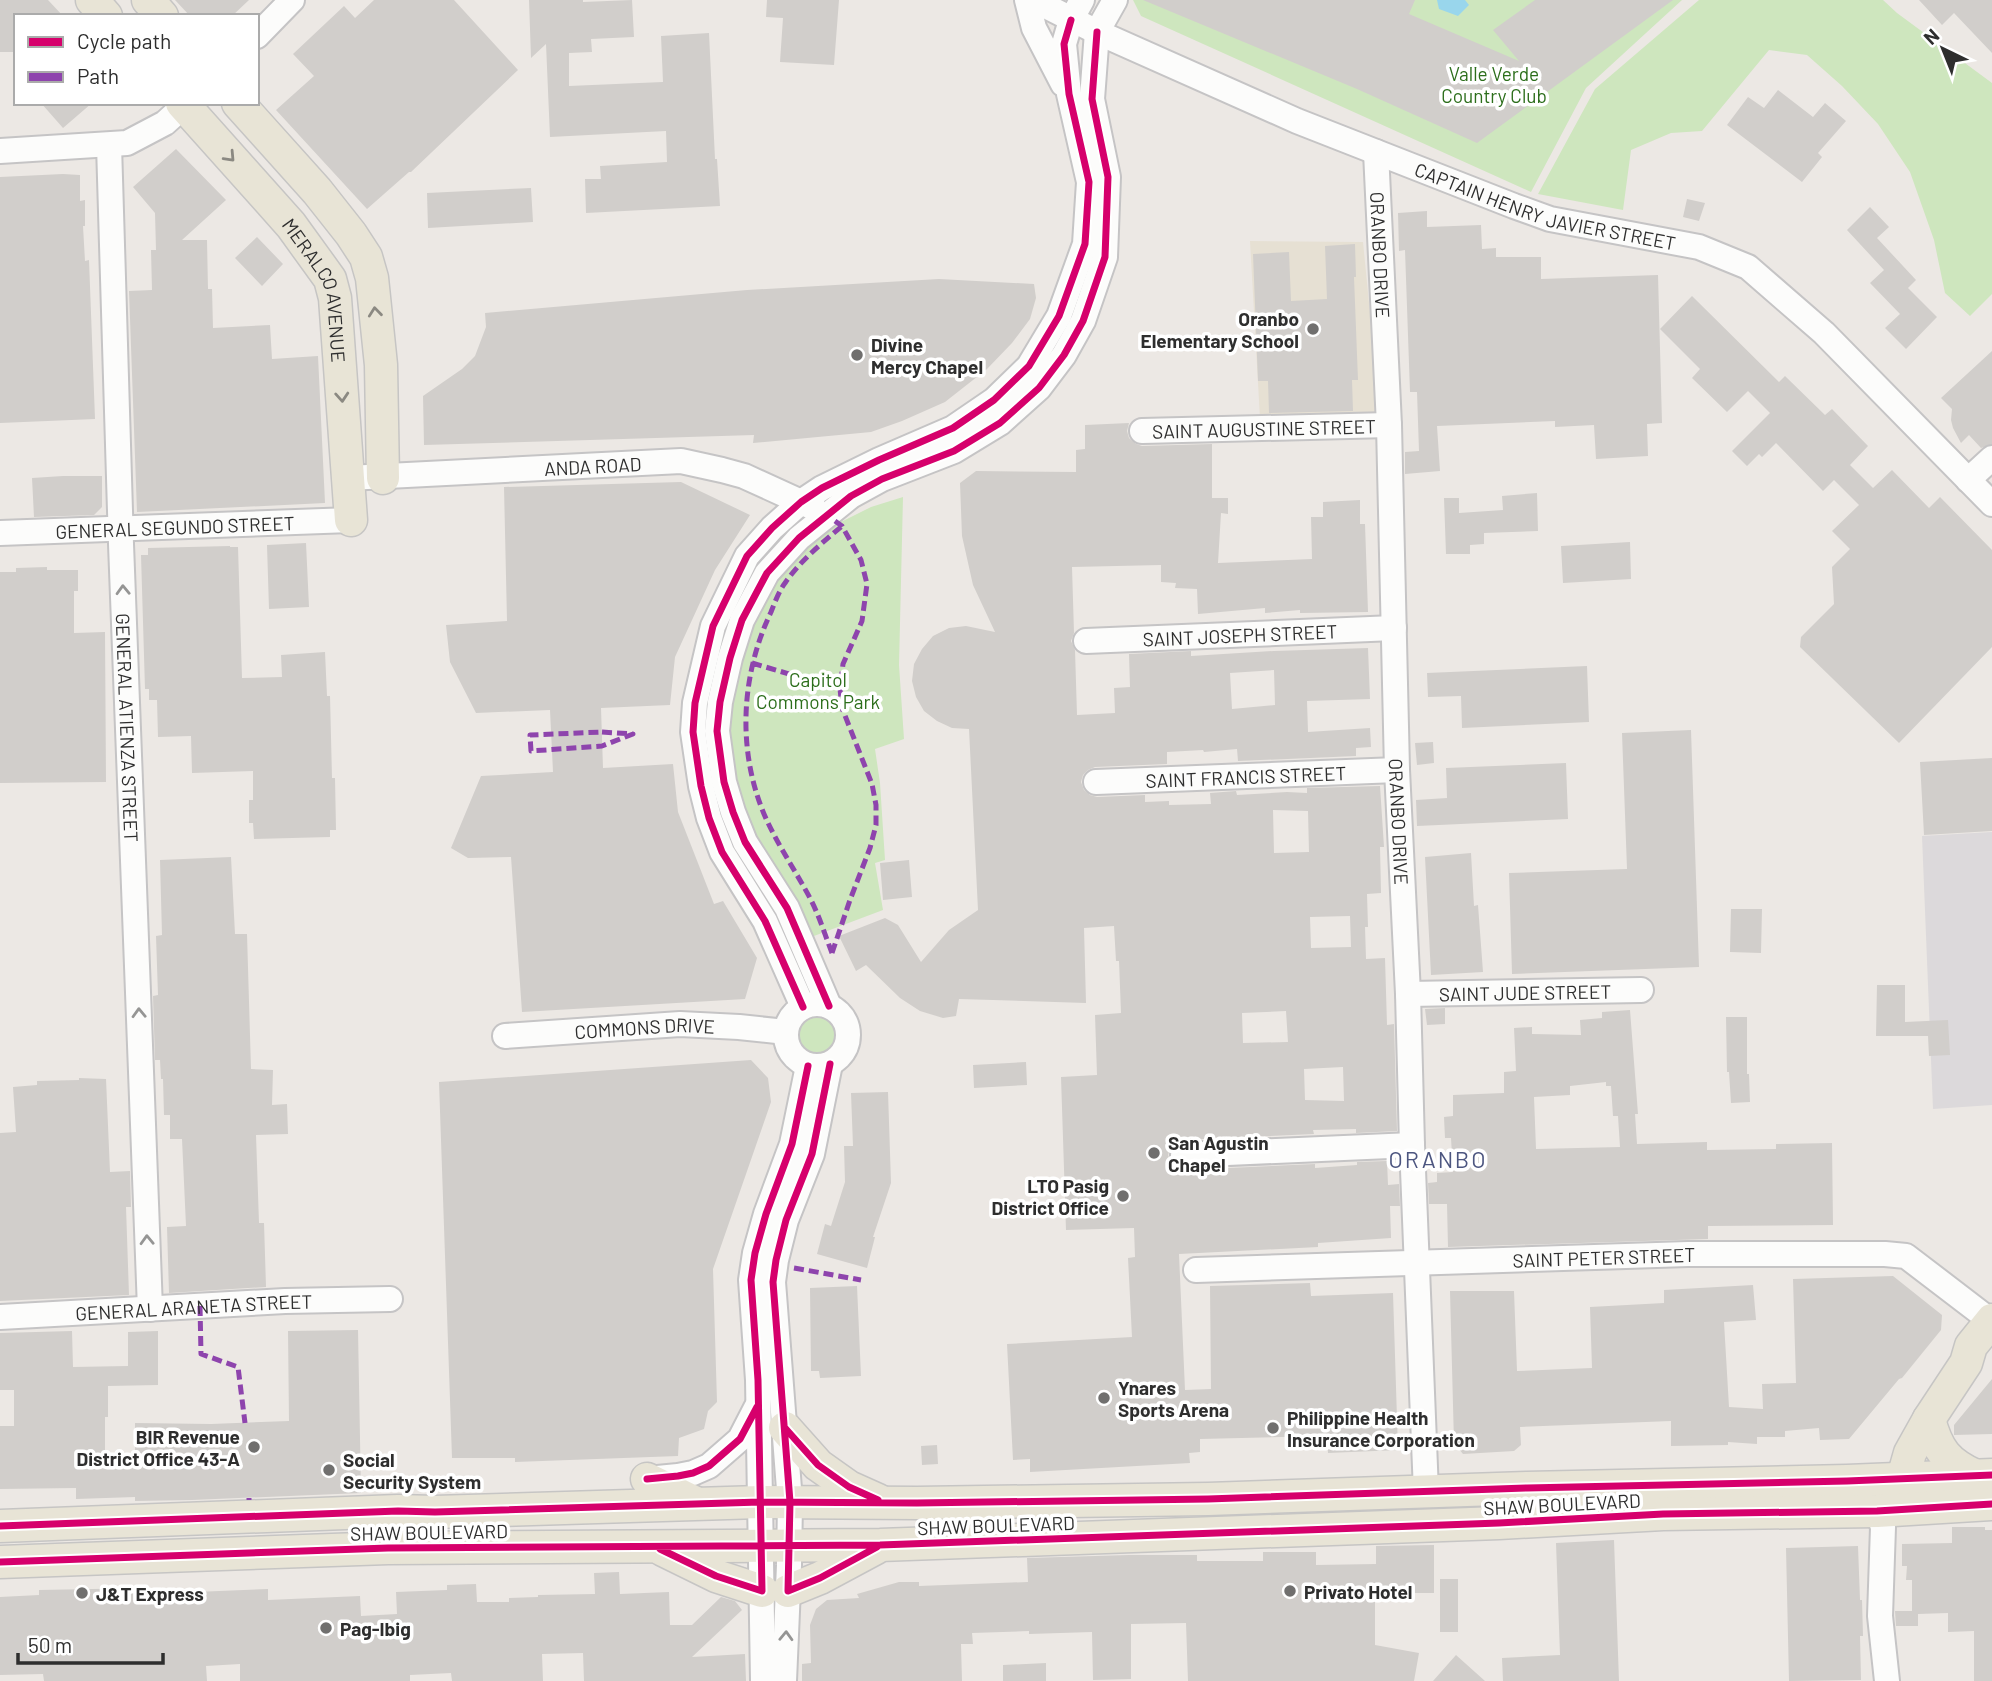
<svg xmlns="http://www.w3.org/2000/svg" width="1992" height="1681" viewBox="0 0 1992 1681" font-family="Barlow,sans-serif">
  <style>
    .industrial { fill: #dcd9db }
    .education { fill: #e6e0d3 }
    .green { fill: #cee6be }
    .water { fill: #99d6ec }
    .building { fill: #d1cecb; fill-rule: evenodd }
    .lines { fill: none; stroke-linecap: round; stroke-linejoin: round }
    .minor-casing { stroke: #c5c4c5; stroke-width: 28 }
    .major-casing { stroke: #c6c5c4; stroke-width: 35 }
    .minor { stroke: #fcfcfb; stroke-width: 24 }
    .major { stroke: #e8e4d6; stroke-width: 32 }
    .quiet { stroke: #8e44ad; stroke-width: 5; stroke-dasharray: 10 5; stroke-linecap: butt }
    .cycleway-casing { stroke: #fff; stroke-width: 11 }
    .cycleway { stroke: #d6006c; stroke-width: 7 }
    .oneway { stroke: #8b8982 }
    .oneway2 { stroke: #959594 }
    .poi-dot { fill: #706f6e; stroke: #fff; stroke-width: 2.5 }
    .labels { text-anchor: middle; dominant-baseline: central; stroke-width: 7; stroke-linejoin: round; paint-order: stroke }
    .park-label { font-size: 19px; fill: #2c6e1b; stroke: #fff }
    .street-label { font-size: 19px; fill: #2e2e2e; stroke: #fff }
    .poi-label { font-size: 19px; font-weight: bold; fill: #2e2e2e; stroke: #fff; text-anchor: start }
    .quarter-label { font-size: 23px; letter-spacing: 2px; fill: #4d5680; stroke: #fff }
  </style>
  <rect width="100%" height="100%" fill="#ece8e4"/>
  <path class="industrial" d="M1992 832V1105L1933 1109 1922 836Z"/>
  <path class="education" d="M1250 241 1363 242 1380 415 1260 418Z"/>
  <path class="green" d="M1133 0H1682L1586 88 1531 192 1141 16Z
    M1699 0H1883L1897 13 1992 83V294L1970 316 1945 293 1934 240 1910 172 1878 124 1842 86 1807 55 1769 50 1702 131 1671 133 1631 150 1623 210 1538 194 1595 89Z
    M903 497 899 665 904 739 875 749 880 783 885 860 875 863 883 910 814 936 791 906 751 830 732 771 729 703 747 636 775 582 808 546 835 525 871 507Z
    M798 1036a21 21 0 1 1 42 0a21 21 0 1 1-42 0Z"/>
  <path class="water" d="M1437 0H1465L1469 5 1458 16 1439 9Z"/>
  <path class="building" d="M0 0H48L63 16H16V52H0Z
    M175 0H249L232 16H190Z
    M374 0H454L518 70 411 172H409L367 209 276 110 314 76 293 54 344 6 355 18Z
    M529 0H583V2L632 0 634 37 591 39 592 52 569 53V86L663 82 661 36 709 33 715 159H717L720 206 586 213 585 179H601L600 166 667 162 666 131 550 137 546 44 531 58Z
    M767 0H839L834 65 780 62 783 18 766 17Z
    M1143 0H1415L1409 14 1519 61 1493 30 1535 0H1673L1477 143 1357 89Z
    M1919 0H1992V53L1954 13 1942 25Z
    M1778 90 1813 117 1825 103 1846 121 1818 153 1822 157 1802 182 1727 125 1748 97 1764 108Z
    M41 103H92L63 128Z
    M176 149 226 200 182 240H207L208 289H212L213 328 270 325 272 359 318 356 325 503 137 512 129 291 152 290 151 250H156L155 213 133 187Z
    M63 174 80 175V201L85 200V226H83L85 261 89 260 95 419 0 423V177Z
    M531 188 533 222 428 228 427 193Z
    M1687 199 1705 203 1699 221 1683 217Z
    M1870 207 1889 227 1877 238 1916 280 1908 288 1937 317 1906 349 1885 328 1900 314 1870 283 1884 270 1847 230Z
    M1427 211V227L1481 225 1482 249 1496 248V257H1541V279L1658 275 1662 423 1647 424 1648 456 1596 459 1594 425 1555 427V421L1437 426 1440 471 1405 474V452L1419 451 1417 392H1410L1405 250 1399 251 1398 213Z
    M257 237 283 264 262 286 235 258Z
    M1355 244 1356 277H1354L1358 380H1352L1353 411 1269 413 1268 381H1258L1253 254 1289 252 1291 301 1327 299 1325 246Z
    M939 279 1034 284 1036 298 1030 319 1012 343 987 369 945 402 902 421 871 432 753 443 754 435 424 445 423 396 462 369 475 356 486 327 485 313 747 290Z
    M1692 296 1779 382 1785 376 1825 415 1832 409 1868 446 1850 465 1873 488 1892 470 1929 508 1940 497 1992 550V647L1899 743 1800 647 1801 637 1834 604 1832 567 1850 549 1832 531 1859 505 1834 480 1823 491 1776 443 1762 457 1759 454 1747 466 1732 451 1770 413 1748 391 1727 412 1692 378 1700 369 1660 329Z
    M1992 351V444L1981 448 1969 435 1961 443 1953 428 1951 420 1952 409 1941 398Z
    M1129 423 1127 431 1129 438 1136 444 1142 446 1212 444V498H1228V514L1221 513 1218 563 1312 559 1311 517H1323V502L1360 500V524H1365L1368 612 1300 613V610L1265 613V608L1198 614 1197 589 1175 588 1176 583 1161 582V565L1072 567 1074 633 1071 641 1075 650 1077 715 1115 713 1114 688 1130 687 1129 654 1191 651V656L1274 651 1368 648 1370 699 1307 701 1308 732 1370 728 1371 747 1356 748V756L1238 761 1237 749 1204 752 1203 750 1167 752V764L1095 767 1088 770 1083 775 1081 782 1084 790 1090 795 1097 797 1145 795V802L1169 801V805L1211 804 1210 793 1236 791 1237 795 1287 792 1307 793V788L1380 786 1384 847H1380L1381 893 1367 894 1368 927H1365L1366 959 1385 958 1387 1025 1394 1024 1397 1131 1356 1133V1129L1313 1130 1314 1134 1182 1140 1174 1143 1170 1148 1168 1155 1171 1164 1177 1168 1184 1170 1315 1164V1168L1357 1165V1162L1387 1161 1388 1185 1399 1184 1400 1206H1390L1391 1238 1318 1243V1247L1179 1254 1185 1390 1211 1389 1210 1286 1310 1283 1311 1296 1393 1293 1398 1450 1328 1453 1327 1436 1200 1439V1452L1189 1453 1190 1463 1030 1472V1459L1013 1460 1007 1344 1132 1337 1128 1258 1135 1257 1134 1228 1066 1230 1061 1077 1097 1075 1095 1015 1121 1013 1119 961H1116L1114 926 1084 928 1086 1003 959 999 956 1016 943 1018 920 1011 900 998 866 965 856 971 839 936 885 918 898 925 921 962 949 930 978 910 969 729 952 728 937 721 924 711 916 697 912 681 914 664 922 649 933 636 949 628 966 626 995 632 973 585 962 536 960 483 976 471 1076 472V450L1085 449V425ZM1274 670 1275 705 1232 709 1230 673ZM1273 810 1308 811 1309 852 1274 853ZM1350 916 1351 947 1311 948 1310 917ZM1286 1011 1288 1042 1243 1043 1242 1013ZM1343 1067 1344 1101 1305 1100 1304 1069Z
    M63 476H102V507L94 515 34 517 32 478Z
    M681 482 750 515 715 570 675 657 670 705 601 708 603 768 673 764 678 812 714 904 723 901 757 958 745 999 522 1012 511 857 468 858 451 848 481 776 553 772 550 710 476 713 450 662 446 625 507 621 504 487Z
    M1537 493 1538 531 1484 533V544L1470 545V554H1446L1444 498H1459V513L1503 510 1502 496Z
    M1630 542 1631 579 1563 583 1561 546Z
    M306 543 309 607 269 609 267 545Z
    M230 546V547H238L242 678 282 677 281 655 325 652 327 696H330L332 778H335L336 830H330V837L254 839 253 823H249V800H253V771L192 773 191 736 158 737 157 700H149V689H145L141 555H148V548Z
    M47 567V570H78V591H74V633L105 632 106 782 0 783V572H16V568Z
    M1587 666 1589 722 1462 728 1461 696 1428 697 1427 673Z
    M1691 730 1699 967 1512 974 1509 873 1627 869 1622 733Z
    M1433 742 1434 763 1417 765 1415 743Z
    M1992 758V831L1924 835 1920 762Z
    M1566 763 1568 819 1417 826 1416 800 1447 798 1446 768Z
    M1471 853 1474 906 1478 905 1483 972 1431 975 1425 857Z
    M231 857 235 934H247L251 1069 273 1070 272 1105 287 1104 288 1134 256 1135 259 1223H264L266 1287 169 1293 167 1227 186 1226 182 1139H170V1115H164L163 1079H161L160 1060H155L153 996 158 995 156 936 162 935 160 860Z
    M909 860 912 897 883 900 880 863Z
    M1731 909H1762L1761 953 1730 952Z
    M1877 985H1905V1022L1948 1020 1950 1055 1929 1056 1928 1036H1876Z
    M1445 1008V1024L1427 1025 1425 1009Z
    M1630 1010 1638 1114H1635L1637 1144 1707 1142V1150L1776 1149V1144L1832 1143 1833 1225 1708 1226V1239L1448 1247 1447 1204H1429L1428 1183 1437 1182V1173L1453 1172 1451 1138H1445L1444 1117 1453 1116V1095L1504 1093V1072L1516 1071 1514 1028 1532 1027V1034L1581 1035 1580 1020 1602 1018V1012ZM1606 1082V1086H1611L1613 1116H1618L1620 1147 1536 1149 1534 1097 1570 1095V1086Z
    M1726 1017H1747V1074H1749L1750 1102 1731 1103 1729 1072H1727Z
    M751 1060 768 1078 771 1102 713 1269 717 1402 708 1411 704 1429 679 1438 678 1456 515 1462V1458H452L439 1082Z
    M1026 1062 1027 1085 974 1088 973 1065Z
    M79 1078 106 1079 110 1172 130 1171 131 1207H126L129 1295 0 1301V1133L16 1132 13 1087 37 1085V1081L79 1080Z
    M888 1092 891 1183 873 1237H875L867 1268 817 1254 825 1224 831 1226 845 1182 844 1146H853L851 1093Z
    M1893 1276 1942 1315 1941 1330 1902 1378 1899 1379 1849 1439 1820 1440 1819 1428 1785 1431V1437H1757V1444L1728 1442V1445L1671 1446V1421L1520 1427 1521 1445 1514 1451 1463 1454 1454 1443 1450 1291H1514L1517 1371 1592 1368 1590 1307 1664 1303V1290L1753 1285 1756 1320 1724 1322 1729 1407 1763 1409 1762 1384 1796 1383 1793 1279Z
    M857 1286 861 1376 820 1378 819 1371H811L810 1288Z
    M358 1330 361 1493 192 1500 135 1501V1497L76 1499V1488L0 1489V1426H14V1390H0V1333L72 1331 73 1367 128 1366V1332L158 1331V1385L108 1386V1417H105V1462L135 1461V1423L211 1424 289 1421 288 1331Z
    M1992 1379V1434L1954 1435V1425Z
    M937 1445 938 1464 922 1465 921 1446Z
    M1952 1527H1985V1530H1992V1681H1974V1631L1948 1632V1613L1918 1614V1626H1896L1895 1611H1912V1580H1906L1907 1566H1902V1544L1952 1543Z
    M1614 1540 1619 1681H1503L1502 1658 1560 1655 1556 1543Z
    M1434 1545V1593H1375V1645L1419 1653 1414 1681H1188L1186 1623 1131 1624V1679L1093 1680 1092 1632 1029 1634V1631L972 1633 973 1644H961L962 1681H802V1664L811 1663 810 1625 816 1609 827 1600 859 1598 857 1594 899 1582H919V1586L1028 1582 1027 1558 1129 1555H1197V1561H1263V1552H1316V1565L1376 1564V1546Z
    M1858 1546 1860 1600H1862L1863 1636H1860L1861 1680 1789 1681 1786 1548Z
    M619 1572 620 1594 669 1592 670 1625H692L721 1597 735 1601 742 1610 692 1657 745 1654 746 1681H584L583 1653 542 1654 543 1681H452L451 1673 410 1675V1681H240V1664L206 1666 207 1681H44L43 1674 0 1675V1597L39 1595V1590L146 1588V1600L195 1597V1592L268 1589V1600L360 1596 361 1616 397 1614 396 1592 447 1590V1585L476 1584 477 1602H509V1598L538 1597V1595L595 1594 594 1573Z
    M1440 1579H1458V1632H1440Z
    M1456 1655 1485 1681H1433Z
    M1046 1663V1681H1003V1665Z"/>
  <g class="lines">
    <g class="minor-casing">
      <g id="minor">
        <path d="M1027 0 1034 28 1063 84"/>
        <path id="s1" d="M1034 0 1097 32 1297 121 1514 206 1550 219 1699 247 1748 267 1824 333 1992 504"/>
        <path d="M257 36 292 0"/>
        <path id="s2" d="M109 145 121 544 150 1309"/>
        <path d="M0 151 127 143 165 123 187 103"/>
        <path id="s3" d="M1376 152 1389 425 1397 770 1408 994 1412 1145 1426 1492"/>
        <path id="s4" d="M1142 431 1389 425"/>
        <path id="s5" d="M348 478 681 461 722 470 744 476 814 508"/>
        <path d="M1968 480 1992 458"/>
        <path id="s6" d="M0 533 351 520"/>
        <path id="s7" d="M1086 641 1394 628"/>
        <path id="s8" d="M1096 782 1397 770"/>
        <path id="s9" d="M1408 994 1641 990"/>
        <circle cx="817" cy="1035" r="31"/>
        <path d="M829 1006 787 908 745 842 733 812 724 782 717 731 720 702 730 658 742 620 767 573 799 538 851 496 882 479 954 451 1000 423 1039 388 1064 355 1083 321 1105 257 1108 177 1092 99 1097 32 1115 0"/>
        <path d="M803 1007 765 921 722 852 709 818 701 786 693 732 695 703 713 626 747 556 772 528 801 502 822 488 879 460 953 428 994 400 1029 366 1059 316 1085 244 1089 182 1069 94 1064 44 1071 20 1082 0"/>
        <path id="s10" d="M505 1036 680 1024 739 1027 786 1032"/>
        <path d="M1183 1155 1412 1145"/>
        <path id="s11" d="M1196 1270 1688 1254H1885L1906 1256 1991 1321"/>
        <path id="s12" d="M0 1317 285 1301 390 1299"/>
        <path d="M647 1479 678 1476 693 1473 709 1466 740 1439 756 1408"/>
        <path d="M1877 1511 1883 1527 1880 1616 1887 1681"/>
        <path d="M763 1681 758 1380 751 1280 755 1253 766 1214 792 1144 808 1066"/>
        <path d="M784 1681 789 1565 790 1502 773 1282 776 1260 786 1220 812 1154 830 1064"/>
      </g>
    </g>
    <g class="major-casing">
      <g id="major">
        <path d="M92 0 106 16"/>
        <path d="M148 0 162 16"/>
        <path id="s13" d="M182 103 291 225 330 279 335 298 351 520"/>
        <path d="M238 103 317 191 351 234 366 257 372 278 381 365 383 478"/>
        <path d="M1929 1419C1937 1450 1947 1463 1976 1476"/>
        <path d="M785 1428 818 1465 849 1487 878 1500"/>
        <path d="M647 1479 694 1502"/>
        <path d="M1898 1495 1910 1453 1929 1419 1966 1363 1971 1346 1992 1320"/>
        <path d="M0 1526 398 1511 435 1512 760 1502 917 1503 1208 1499 1527 1488 1847 1481 1992 1475"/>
        <path d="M663 1550 716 1576 762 1591"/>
        <path d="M0 1562 388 1548 880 1545 1499 1523 1663 1514 1877 1511 1992 1504"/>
        <path d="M788 1591 820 1578 876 1548"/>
      </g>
    </g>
    <use href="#minor" class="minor"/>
    <use href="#major" class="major"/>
    <path class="quiet" d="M752 663 840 689
      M602 732 633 734 602 746 531 751 530 735Z
      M832 953C825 935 819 915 810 898 795 870 777 844 764 814 737 749 741 675 771 612 775 602 779 591 785 583 800 561 822 543 842 526
      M832 953 850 900 870 848 876 825V805L872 784 842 708 840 689 843 664 862 621 867 584 861 560 842 526 835 521
      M794 1268 861 1280
      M200 1306 201 1354 238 1367 245 1423
      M249 1500V1498"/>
    <g class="cycleway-casing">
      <path id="cycleway" d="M829 1006 787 908 745 842 733 812 724 782 717 731 720 702 730 658 742 620 767 573 799 538 851 496 882 479 954 451 1000 423 1039 388 1064 355 1083 321 1105 257 1108 177 1092 99 1097 32
        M803 1007 765 921 722 852 709 818 701 786 693 732 695 703 713 626 747 556 772 528 801 502 822 488 879 460 953 428 994 400 1029 366 1059 316 1085 244 1089 182 1069 94 1064 44 1071 20
        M830 1064 812 1154 786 1220 776 1260 773 1282 790 1502 788 1591 820 1578 877 1547
        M785 1428 818 1465 849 1487 878 1500
        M647 1479 678 1476 693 1473 709 1466 740 1439 757 1407
        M0 1526 398 1511 435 1512 760 1502 917 1503 1208 1499 1527 1488 1847 1481 1992 1475
        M660 1549 716 1576 762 1591 758 1380 751 1280 755 1253 766 1214 792 1144 808 1066
        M0 1562 388 1548 880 1545 1499 1523 1663 1514 1877 1511 1992 1504"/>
    </g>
    <use href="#cycleway" class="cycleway"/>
  </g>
  <defs><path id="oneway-chevron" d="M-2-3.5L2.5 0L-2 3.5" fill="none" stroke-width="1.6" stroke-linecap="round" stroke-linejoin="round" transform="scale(1.75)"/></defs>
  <g class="oneway">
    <use href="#oneway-chevron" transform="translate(230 157) rotate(47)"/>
    <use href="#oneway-chevron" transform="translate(375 312) rotate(-96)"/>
    <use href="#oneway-chevron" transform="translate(342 397) rotate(86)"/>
  </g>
  <g class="oneway2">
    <use href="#oneway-chevron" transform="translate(123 590) rotate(-92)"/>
    <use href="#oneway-chevron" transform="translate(139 1013) rotate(-92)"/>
    <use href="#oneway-chevron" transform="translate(147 1240) rotate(-92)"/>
    <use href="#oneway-chevron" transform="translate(786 1636) rotate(-88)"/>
  </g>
  <g class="poi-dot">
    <circle cx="1313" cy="329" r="7"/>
    <circle cx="857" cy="355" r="7"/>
    <circle cx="1154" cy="1153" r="7"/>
    <circle cx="1123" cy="1196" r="7"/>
    <circle cx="1104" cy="1398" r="7"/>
    <circle cx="1273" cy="1428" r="7"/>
    <circle cx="254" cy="1447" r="7"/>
    <circle cx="329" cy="1470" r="7"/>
    <circle cx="1290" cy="1591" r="7"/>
    <circle cx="82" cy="1593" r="7"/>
    <circle cx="326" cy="1628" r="7"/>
  </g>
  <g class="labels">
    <g class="park-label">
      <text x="1494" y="73">Valle Verde<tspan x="1494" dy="22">Country Club</tspan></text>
      <text x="818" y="679">Capitol<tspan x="818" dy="22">Commons Park</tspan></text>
    </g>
    <g class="street-label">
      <text stroke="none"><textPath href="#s1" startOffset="553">CAPTAIN HENRY JAVIER STREET</textPath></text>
      <text stroke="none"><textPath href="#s3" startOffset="103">ORANBO DRIVE</textPath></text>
      <text stroke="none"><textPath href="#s13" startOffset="236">MERALCO AVENUE</textPath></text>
      <text stroke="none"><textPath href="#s4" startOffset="122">SAINT AUGUSTINE STREET</textPath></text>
      <text stroke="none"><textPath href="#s5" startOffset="245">ANDA ROAD</textPath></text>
      <text stroke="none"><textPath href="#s6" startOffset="175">GENERAL SEGUNDO STREET</textPath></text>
      <text stroke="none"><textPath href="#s7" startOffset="154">SAINT JOSEPH STREET</textPath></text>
      <text stroke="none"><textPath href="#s2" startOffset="583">GENERAL ATIENZA STREET</textPath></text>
      <text stroke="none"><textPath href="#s8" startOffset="150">SAINT FRANCIS STREET</textPath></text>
      <text stroke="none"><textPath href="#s3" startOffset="670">ORANBO DRIVE</textPath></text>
      <text stroke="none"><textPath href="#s9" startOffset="117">SAINT JUDE STREET</textPath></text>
      <text stroke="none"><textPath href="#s10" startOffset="140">COMMONS DRIVE</textPath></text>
      <text stroke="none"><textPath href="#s11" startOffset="408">SAINT PETER STREET</textPath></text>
      <text stroke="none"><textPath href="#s12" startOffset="194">GENERAL ARANETA STREET</textPath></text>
      <text transform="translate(1562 1504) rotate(-3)">SHAW BOULEVARD</text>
      <text transform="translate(996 1525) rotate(-2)">SHAW BOULEVARD</text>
      <text transform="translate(429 1532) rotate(-1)">SHAW BOULEVARD</text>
    </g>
    <g class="poi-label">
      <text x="1299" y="318" text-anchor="end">Oranbo<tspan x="1299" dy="22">Elementary School</tspan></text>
      <text x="871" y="344">Divine<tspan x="871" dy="22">Mercy Chapel</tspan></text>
      <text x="1168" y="1142">San Agustin<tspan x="1168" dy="22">Chapel</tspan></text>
      <text x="1109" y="1185" text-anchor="end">LTO Pasig<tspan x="1109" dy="22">District Office</tspan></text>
      <text x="1118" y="1387">Ynares<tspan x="1118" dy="22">Sports Arena</tspan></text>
      <text x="1287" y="1417">Philippine Health<tspan x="1287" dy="22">Insurance Corporation</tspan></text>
      <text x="240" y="1436" text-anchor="end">BIR Revenue<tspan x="240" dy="22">District Office 43-A</tspan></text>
      <text x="343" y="1459">Social<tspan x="343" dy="22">Security System</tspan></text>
      <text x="1304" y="1591">Privato Hotel</text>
      <text x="96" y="1593">J&amp;T Express</text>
      <text x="340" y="1628">Pag-Ibig</text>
    </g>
    <g class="quarter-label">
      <text x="1438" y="1159">ORANBO</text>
    </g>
  </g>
  <rect x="14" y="14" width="245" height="91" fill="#ffffff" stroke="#ababab" stroke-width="2"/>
  <rect x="28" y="37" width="35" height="10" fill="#d6006c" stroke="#ababab" stroke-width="2"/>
  <text x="77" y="49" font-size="21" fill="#2e2e2e">Cycle path</text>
  <rect x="28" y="72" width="35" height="10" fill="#8e44ad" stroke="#ababab" stroke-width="2"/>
  <text x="77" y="84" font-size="21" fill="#2e2e2e">Path</text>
  <g transform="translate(1943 49) rotate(317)" stroke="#ffffff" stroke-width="5" paint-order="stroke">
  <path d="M0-5L12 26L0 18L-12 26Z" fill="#2e2e2e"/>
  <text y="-10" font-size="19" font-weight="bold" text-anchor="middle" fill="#2e2e2e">N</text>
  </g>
  <path d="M18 1653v10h145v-10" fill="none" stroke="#2e2e2e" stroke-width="3.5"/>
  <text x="28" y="1653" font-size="21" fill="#2e2e2e" stroke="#ffffff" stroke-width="5" paint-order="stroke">50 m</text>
</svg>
